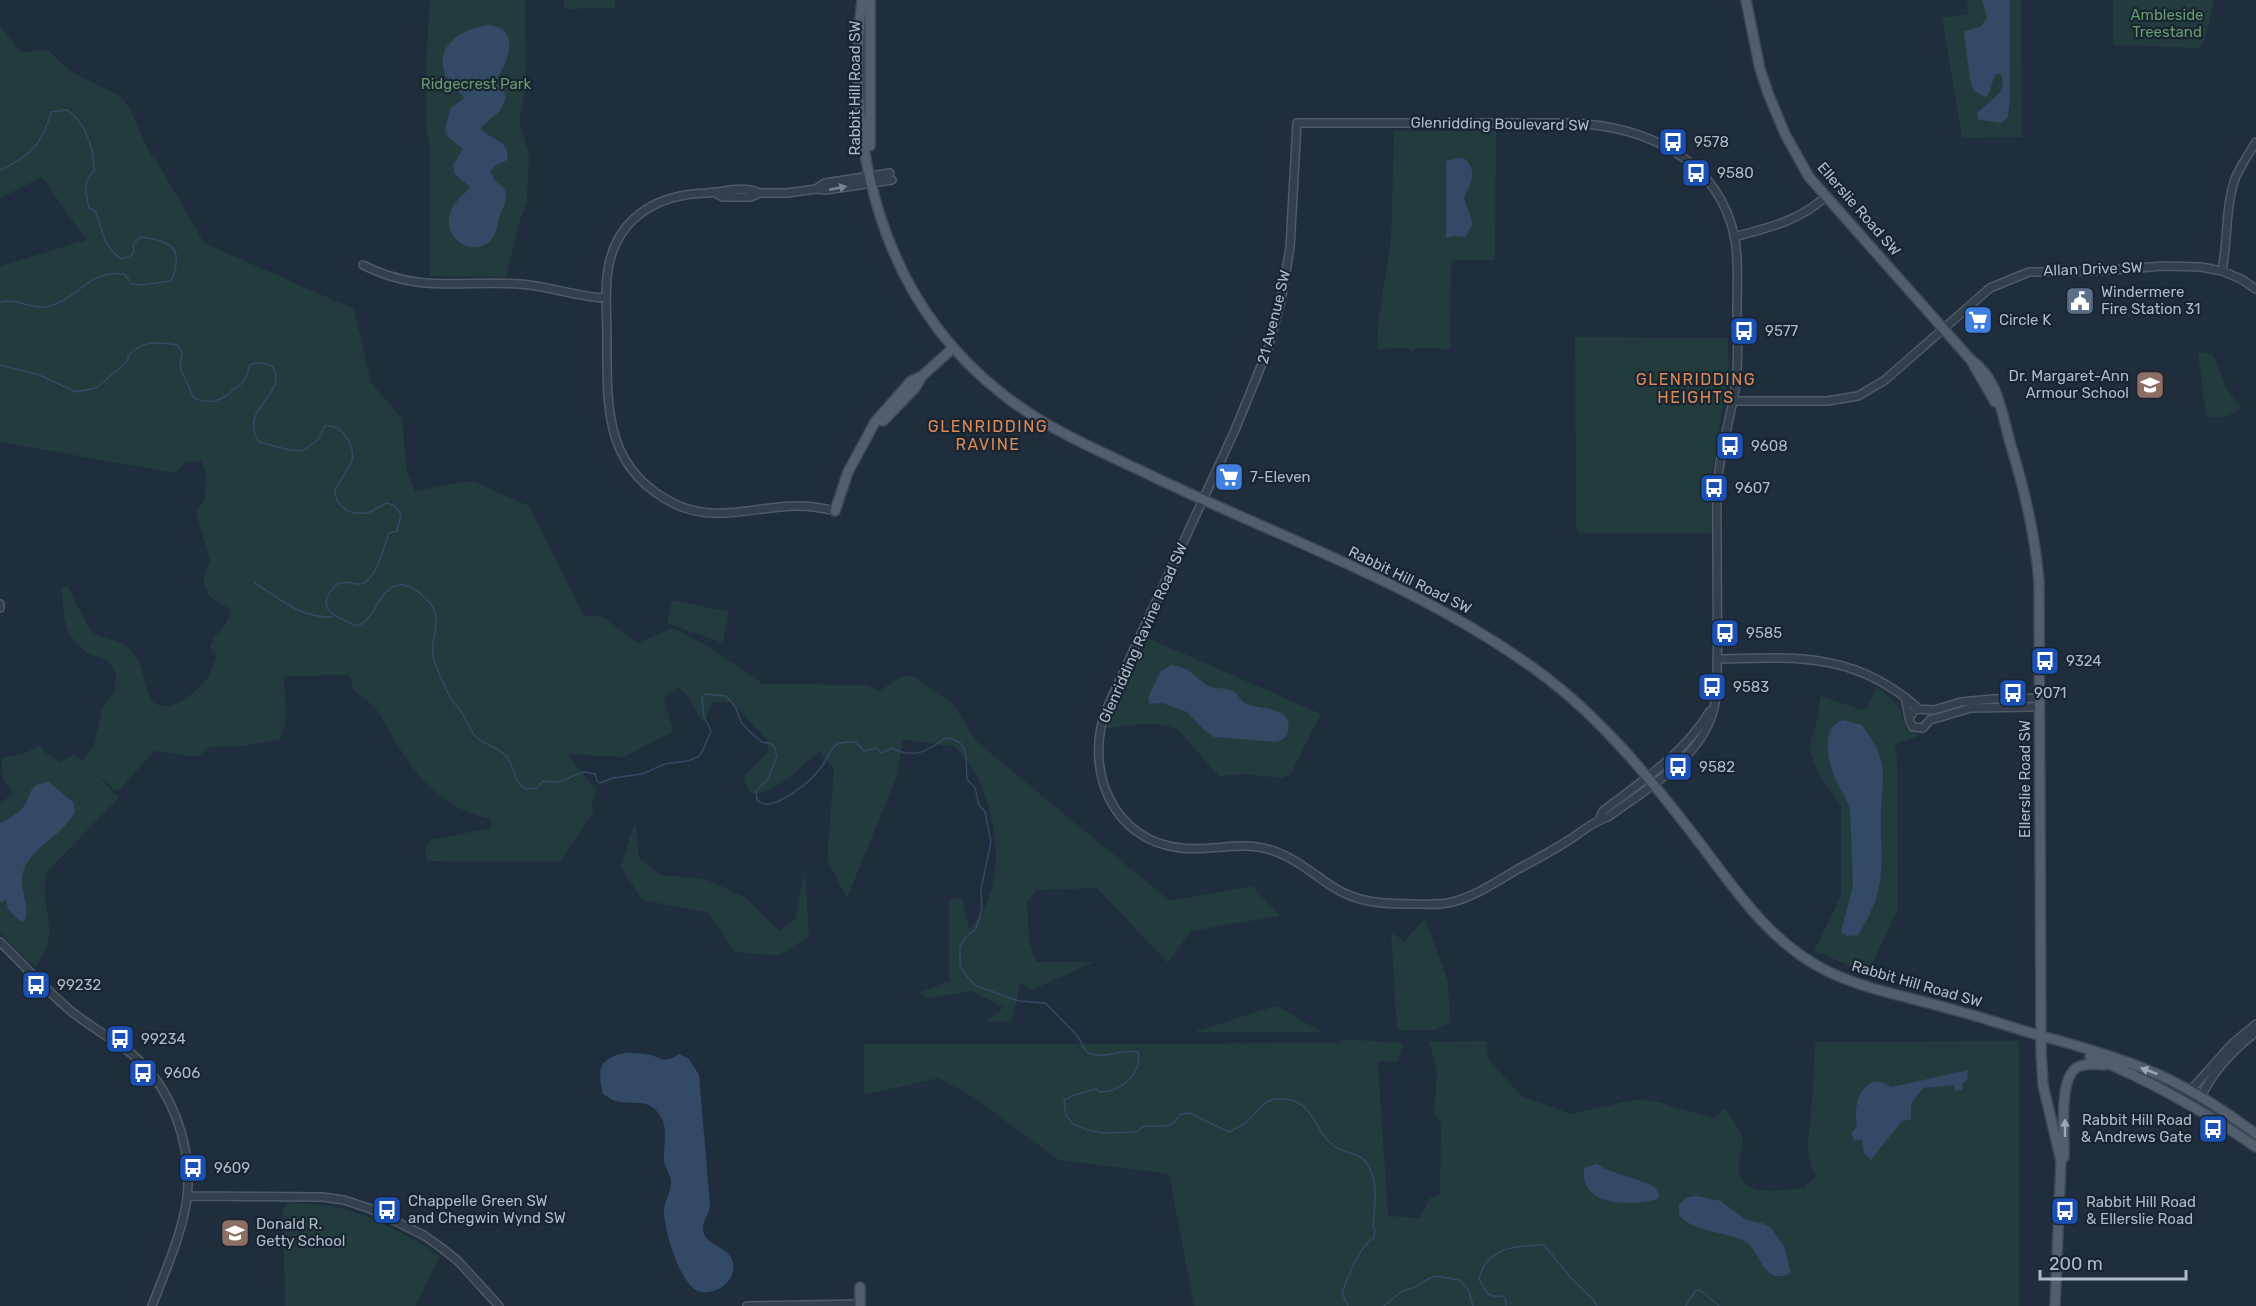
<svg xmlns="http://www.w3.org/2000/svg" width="2256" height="1306" viewBox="0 0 2256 1306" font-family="Rubik,sans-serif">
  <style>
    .green { fill: #223c3d }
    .water { fill: #324a66 }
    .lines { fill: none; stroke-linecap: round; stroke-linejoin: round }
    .stream { stroke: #324a66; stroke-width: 1.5 }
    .minor-casing { stroke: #4f5a67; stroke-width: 10 }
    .major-casing { stroke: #3d4855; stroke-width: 12 }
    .minor { stroke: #343f4c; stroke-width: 7 }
    .major { stroke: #525e6d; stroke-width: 9 }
    .oneway { fill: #788390 }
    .oneway2 { fill: #9ca8b6 }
    .labels { text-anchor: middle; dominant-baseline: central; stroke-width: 4.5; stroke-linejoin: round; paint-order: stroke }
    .park-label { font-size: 15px; fill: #649c6e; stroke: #192431 }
    .street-label { font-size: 15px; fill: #afbac8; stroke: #192431 }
    .poi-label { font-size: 15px; fill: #afbac8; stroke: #192431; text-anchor: start }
    .neighbourhood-label { font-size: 16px; letter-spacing: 1.5px; fill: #dd8a55; stroke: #192431 }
  </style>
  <rect width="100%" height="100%" fill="#202d3c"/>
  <path class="green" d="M430 0H525L526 89 519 121 529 154 527 203 520 220 506 277 430 276V149L426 125V64Z
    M564 0H615V8L564 9Z
    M1967 0H2021L2022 137 1962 138 1942 18 1968 14Z
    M2113 0H2214L2206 36 2200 48 2113 45Z
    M0 26 21 52 48 50 71 72 120 96 130 109 151 156 155 158 204 243 354 309 371 383 402 418 407 472 415 491 464 482H475L529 506 583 615 603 617 638 643 670 629H676L712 649 763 684 868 685 879 691 903 676H909L915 677 953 704 977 742 1170 901 1252 886 1280 916 1191 931 1168 963 1097 888 1037 890 1027 902 1029 940 1036 962H1094L1032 990 1021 982 1011 1022 987 1021 1004 1007 971 991 928 999 918 993 949 981V900L962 897 969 929C1004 894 1000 836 984 793 981 786 979 778 975 772 969 763 961 755 954 746L903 740 896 778 847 898 827 860 834 770 820 751C799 766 780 793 751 794L743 778 768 751V741L732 702H712L705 721 701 720 690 699 678 687 664 698 673 732 624 757 567 754 597 791 592 803 593 813 560 862 427 861 425 848 431 840 491 828V819C429 805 408 763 379 713 373 703 362 699 355 691 351 686 352 680 348 675L289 676 284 678C284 695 290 726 279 739L244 746 209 747 200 755 192 757 155 750 120 789 115 790 92 771 119 797 46 873C38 906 64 933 35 967L0 933V804L13 793 3 779 1 758 25 753 40 745 44 752 60 762 74 754 82 761 94 745 103 706 115 691 116 676 113 667 105 659 88 654 76 643 68 631 64 618 62 587H68L91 632C104 639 123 640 133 652 143 664 143 681 149 695 160 721 194 695 205 681 211 675 213 664 217 656L210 648 214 636C225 630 228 621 230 609L210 597 204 586V575L210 560 196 512 205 498 206 471 201 461 186 462 174 473 0 442V266L86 240 42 177 0 198Z
    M1394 131H1496L1495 260H1455L1451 264 1450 349 1416 348 1412 352 1405 348 1377 349 1378 323 1391 240Z
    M1575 337 1728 338 1729 372 1711 479V533H1578L1576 526Z
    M2198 352 2213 355 2228 392 2242 407 2227 417H2206Z
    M672 600 729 612 723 643 667 623Z
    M1148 638 1321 714 1290 775 1280 778 1246 774 1219 776 1178 730C1157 719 1129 726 1106 728Z
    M1877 687C1894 701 1901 704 1905 727L1919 736 1895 744 1897 759 1898 909 1868 973 1814 951 1841 896V806L1819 775 1809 749 1818 715 1821 696 1861 710 1867 708Z
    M635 821 639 858 660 875 705 879 746 898 779 931 795 919 805 871 809 936 779 956 735 952 709 913 642 900 621 867Z
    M1425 919 1448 981 1450 1022 1434 1030H1397L1391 932 1404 941Z
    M1276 1006 1322 1032H1194Z
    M1340 1039 1403 1043 1398 1061 1378 1062 1388 1216 1420 1218 1430 1198 1440 1195 1441 1123 1434 1113 1437 1072 1429 1042 1486 1041 1489 1061 1522 1096 1571 1114 1633 1100 1654 1101 1713 1118 1725 1109C1731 1118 1739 1127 1742 1137 1745 1148 1739 1156 1739 1165 1738 1199 1782 1190 1804 1188L1815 1176C1803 1148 1810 1140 1811 1112 1813 1089 1814 1066 1815 1042L2019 1041V1306H1194L1169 1174 1059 1160 973 1097 939 1078 864 1095V1044L1341 1043Z
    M289 1202C303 1204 317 1204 331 1206 371 1214 406 1234 440 1256L416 1306H285L283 1209Z"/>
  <path class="water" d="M1982 0H2010V100L2008 117 2001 123 1979 120 1977 114C1988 101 2009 93 2001 74H1996C1991 81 1992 91 1986 97L1974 91 1970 80 1964 31 1980 27 1987 18Z
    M490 25C522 30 507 62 496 81V83L503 90 506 97 500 111 481 127V129C491 141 511 139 507 160L495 166 490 172 496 182 505 189C508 200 504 205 500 215 497 224 497 235 490 241 471 258 443 238 450 213 453 202 464 195 470 187L454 173 453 165 463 149 449 138 445 130 450 109 464 98C461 91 452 89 448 81 430 48 460 28 490 25Z
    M1457 158 1465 159C1478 172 1471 183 1464 198L1473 224 1465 237 1455 236 1446 238V161Z
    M1171 665C1194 668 1195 680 1211 687 1218 689 1228 687 1234 692 1239 695 1241 702 1247 704 1262 710 1293 706 1288 731 1287 738 1281 741 1275 742L1214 737 1204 730 1187 712 1162 703 1150 704 1148 698 1160 672Z
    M1843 720 1862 725C1868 735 1877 745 1880 757 1886 774 1881 794 1881 812 1880 864 1889 887 1858 935L1847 936 1841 932 1853 885 1850 811C1847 796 1837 786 1833 773 1827 756 1822 726 1843 720Z
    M45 782H49L74 803 75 812C64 834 34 845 24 869 17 886 31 906 25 920L21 922 8 909 6 899 2 902 0 901V823C8 819 19 813 24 806 31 796 28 788 41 783L43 784Z
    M626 1053C633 1053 640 1053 646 1054 662 1057 663 1065 679 1054L689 1059 699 1075 710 1205C710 1213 704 1218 703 1226 701 1246 730 1245 733 1263 736 1281 718 1294 701 1292 681 1289 664 1230 664 1212 664 1201 672 1190 671 1182 671 1174 664 1168 664 1160 663 1148 668 1131 662 1119 650 1096 635 1106 615 1101 611 1100 607 1096 603 1094 597 1069 599 1058 626 1053Z
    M1968 1070 1967 1080 1962 1084 1963 1090 1954 1091V1085L1923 1088 1911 1104V1119L1901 1122 1871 1160 1864 1153 1862 1140H1854L1851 1133 1857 1127C1854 1113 1856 1087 1874 1082 1880 1080 1886 1085 1892 1087Z
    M1596 1164C1615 1175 1636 1177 1655 1187L1659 1194 1658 1199C1632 1206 1579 1208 1584 1168Z
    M1696 1196 1721 1201 1746 1220 1762 1223 1771 1228 1784 1246 1791 1273C1764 1286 1761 1255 1747 1242 1744 1240 1737 1239 1734 1237 1716 1231 1691 1230 1679 1215V1205L1686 1198Z"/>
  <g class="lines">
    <path class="stream" d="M0 170C30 157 43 143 51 112L67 110C86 123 94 148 94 171 82 182 86 193 89 208L96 212C102 231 104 248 122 259L132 255 134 251 133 244 140 237C157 239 180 242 176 264 175 271 175 275 170 281L142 285 132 284 124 274C87 270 81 297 50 306 33 311 16 297 0 302
      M0 365 39 375 76 392 96 388 128 361V356C145 339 156 342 177 345L182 352 180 368 194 398C208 405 224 401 234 389 238 385 243 385 245 379 248 375 247 370 250 365 258 361 265 362 273 367 289 395 237 408 259 442L289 450 302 451 318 440 325 426C342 423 355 445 352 461L335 490C335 508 353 517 370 512 376 509 381 505 387 503L395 506 401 514 397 531 389 533C384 545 376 583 360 584 351 584 346 580 337 584 311 609 337 617 357 626 376 620 378 589 398 585 410 583 426 597 432 606 442 621 430 640 433 656 436 668 445 688 451 699 455 704 459 708 462 713 467 721 470 731 476 737 485 745 500 748 507 757 515 768 513 781 525 789L537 788 543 781 559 782 583 772 595 774 597 781 600 783 613 778 642 774 665 764 687 761 698 757 702 752 711 731 704 716 702 697 706 694 726 696 736 708 741 722 750 732 762 742 771 744 775 748 777 756 768 779 756 791 757 800C763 807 771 804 779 801 796 793 811 781 823 765 827 759 830 749 836 745 841 741 849 742 855 742L864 751 876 748 882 753 891 748C915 759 926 752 946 738 972 741 965 760 967 779L975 788 979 805 985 812 991 842 981 889 982 908 976 929 966 937 960 947V966L967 977 976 986 1019 1001 1045 1003C1056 1013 1065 1024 1075 1033 1083 1041 1082 1054 1096 1055 1110 1057 1124 1049 1138 1052 1143 1073 1120 1093 1099 1092L1096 1089 1074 1095 1064 1100 1066 1115 1073 1124 1088 1130 1103 1133 1136 1132 1144 1126H1165L1173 1124 1181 1114 1189 1113 1229 1132C1234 1129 1241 1127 1245 1123 1257 1115 1261 1100 1277 1099 1314 1096 1313 1131 1334 1146 1343 1154 1359 1152 1366 1162 1379 1181 1375 1203 1373 1225L1375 1230 1374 1238C1360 1245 1347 1278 1342 1293L1348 1306
      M255 583C281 600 301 618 332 617
      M1384 1306 1402 1291 1416 1287 1428 1279 1436 1276 1459 1280 1468 1289 1473 1306
      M1506 1306V1300L1502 1296C1486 1298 1486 1291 1479 1279 1486 1247 1517 1245 1544 1245L1571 1278 1594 1300 1597 1306
      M1686 1306 1695 1291 1700 1290 1719 1306"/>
    <g class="minor-casing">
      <path id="minor" d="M1297 123H1571C1646 126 1719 159 1735 239 1739 262 1737 285 1737 307 1737 333 1739 359 1736 384 1731 416 1721 447 1718 478 1716 499 1717 521 1717 542 1717 587 1718 633 1717 678 1717 690 1716 703 1712 715 1697 761 1645 790 1608 817 1593 821 1582 832 1569 840 1552 851 1535 860 1518 869 1496 882 1473 898 1448 903 1436 905 1424 904 1412 904 1383 904 1358 903 1333 887 1313 874 1294 857 1271 850 1241 840 1211 852 1181 848 1112 841 1084 769 1106 710L1235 430 1268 349 1281 301 1290 248Z
        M890 173 825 183 816 189 826 190 892 180
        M713 192 723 197H751L760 193H787L816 189
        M760 193C743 185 725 192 707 193 660 194 620 215 609 264 604 287 607 313 607 337 607 406 603 470 677 505 717 523 757 506 798 506 811 506 823 508 835 511
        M1734 237C1767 228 1800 221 1825 197
        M363 265C420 294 461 280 520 284 550 286 577 297 606 298
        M2222 271C2228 241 2225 208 2235 179 2240 166 2249 154 2256 142
        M1733 401H1827L1858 396 1885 380 1990 288 2029 272 2098 271 2164 266 2201 267 2222 271 2241 279 2256 289
        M0 604V608
        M1717 659C1797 657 1856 652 1919 709
        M1905 697 1910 722 1913 727 1923 728 1930 720
        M1910 716 1916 709 1934 710 1961 702 1992 699 2040 698
        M1930 720 1971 708 2040 707
        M1599 820 1603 811C1642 781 1684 754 1710 711
        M0 942C24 965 47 991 72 1012 91 1027 113 1039 132 1054 172 1087 193 1147 187 1198 182 1235 165 1271 152 1306
        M2190 1091 2232 1044 2256 1024
        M2201 1097C2213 1071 2233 1050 2256 1032
        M187 1196 322 1197 344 1200 371 1209 425 1236 443 1249 458 1261 499 1306
        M747 1306 860 1304"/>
    </g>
    <g class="major-casing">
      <path id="major" d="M862 0C845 146 881 298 1000 392 1045 429 1100 451 1152 476 1285 540 1428 588 1547 678 1603 721 1649 777 1692 833 1732 884 1765 939 1825 970 1865 990 1911 997 1954 1010 1982 1017 2010 1027 2038 1035 2080 1046 2126 1059 2166 1078 2197 1093 2228 1113 2256 1134
        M870 0V146
        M1746 0 1760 69 1768 93 1785 134 1809 177 1971 360C1999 379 2002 415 2011 446 2025 491 2035 534 2039 582L2041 1051 2043 1085 2061 1161 2055 1306
        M1972 362 1995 402
        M883 421 915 388 922 376
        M835 511 848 472 875 422 911 381 922 376 952 349
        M2090 1056C2149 1080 2204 1111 2256 1147
        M2064 1157C2065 1137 2058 1081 2076 1068 2084 1063 2095 1064 2104 1065
        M860 1287V1306"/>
    </g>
    <use href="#minor" class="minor"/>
    <use href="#major" class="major"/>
  </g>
  <defs><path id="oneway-solid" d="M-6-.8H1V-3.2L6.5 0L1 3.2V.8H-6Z" transform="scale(1.5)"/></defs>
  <use class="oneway" href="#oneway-solid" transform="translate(838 188) rotate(-11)"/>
  <g class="oneway2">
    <use href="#oneway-solid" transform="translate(2149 1071) rotate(-159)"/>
    <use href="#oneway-solid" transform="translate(2065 1128) rotate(-90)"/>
  </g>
  <defs>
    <g id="bus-square" transform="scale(1.5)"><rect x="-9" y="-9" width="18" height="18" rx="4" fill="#1a4fb4" stroke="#192431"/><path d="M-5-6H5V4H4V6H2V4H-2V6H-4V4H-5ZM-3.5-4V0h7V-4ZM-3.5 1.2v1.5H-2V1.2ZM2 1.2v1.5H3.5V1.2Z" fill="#fff"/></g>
    <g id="civic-square" transform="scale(1.5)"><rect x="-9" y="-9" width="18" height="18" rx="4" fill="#5c6f8a" stroke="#192431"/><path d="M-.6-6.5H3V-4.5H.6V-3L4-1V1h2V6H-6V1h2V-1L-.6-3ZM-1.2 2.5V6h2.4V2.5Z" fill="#fff"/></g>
    <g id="supermarket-square" transform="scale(1.5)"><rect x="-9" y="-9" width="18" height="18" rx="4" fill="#3f7fe0" stroke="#192431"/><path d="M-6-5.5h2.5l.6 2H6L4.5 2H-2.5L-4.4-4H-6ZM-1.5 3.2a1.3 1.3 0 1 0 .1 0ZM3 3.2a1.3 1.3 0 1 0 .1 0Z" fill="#fff"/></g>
    <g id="school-square" transform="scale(1.5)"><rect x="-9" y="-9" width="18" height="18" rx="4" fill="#8d6e63" stroke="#192431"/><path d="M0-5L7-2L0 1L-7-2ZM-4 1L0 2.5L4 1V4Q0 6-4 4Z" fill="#fff"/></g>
  </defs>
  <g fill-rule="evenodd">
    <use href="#bus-square" x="1673" y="142"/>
    <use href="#bus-square" x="1696" y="173"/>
    <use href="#civic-square" x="2080" y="301"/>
    <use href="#supermarket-square" x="1978" y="320"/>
    <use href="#bus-square" x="1744" y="331"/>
    <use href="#school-square" x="2150" y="385"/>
    <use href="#bus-square" x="1730" y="446"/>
    <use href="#supermarket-square" x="1229" y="477"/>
    <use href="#bus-square" x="1714" y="488"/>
    <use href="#bus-square" x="1725" y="633"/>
    <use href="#bus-square" x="2045" y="661"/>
    <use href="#bus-square" x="1712" y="687"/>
    <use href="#bus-square" x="2013" y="693"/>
    <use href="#bus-square" x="1678" y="767"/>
    <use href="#bus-square" x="36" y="985"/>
    <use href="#bus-square" x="120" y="1039"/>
    <use href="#bus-square" x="143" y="1073"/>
    <use href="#bus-square" x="2213" y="1129"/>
    <use href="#bus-square" x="193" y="1168"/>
    <use href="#bus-square" x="387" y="1210"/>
    <use href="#bus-square" x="2065" y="1211"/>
    <use href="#school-square" x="235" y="1233"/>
  </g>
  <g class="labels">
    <g class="park-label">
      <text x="2167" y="15">Ambleside<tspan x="2167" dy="17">Treestand</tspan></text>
      <text x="476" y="84">Ridgecrest Park</text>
    </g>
    <g class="street-label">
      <text transform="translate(855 88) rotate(-90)">Rabbit Hill Road SW</text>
      <text transform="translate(1500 124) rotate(1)">Glenridding Boulevard SW</text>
      <text transform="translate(1859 209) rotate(49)">Ellerslie Road SW</text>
      <text transform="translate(2093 269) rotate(-2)">Allan Drive SW</text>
      <text transform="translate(1274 317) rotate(-76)">21 Avenue SW</text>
      <text transform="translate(1410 580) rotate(26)">Rabbit Hill Road SW</text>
      <text transform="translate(1143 633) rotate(-66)">Glenridding Ravine Road SW</text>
      <text transform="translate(2025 779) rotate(-90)">Ellerslie Road SW</text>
      <text transform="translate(1917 984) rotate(16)">Rabbit Hill Road SW</text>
    </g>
    <g class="poi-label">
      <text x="1694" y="142">9578</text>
      <text x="1717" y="173">9580</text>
      <text x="2101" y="292">Windermere<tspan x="2101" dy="17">Fire Station 31</tspan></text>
      <text x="1999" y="320">Circle K</text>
      <text x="1765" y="331">9577</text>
      <text x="2129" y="376" text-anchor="end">Dr. Margaret-Ann<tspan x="2129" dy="17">Armour School</tspan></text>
      <text x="1751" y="446">9608</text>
      <text x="1250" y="477">7-Eleven</text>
      <text x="1735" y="488">9607</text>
      <text x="1746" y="633">9585</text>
      <text x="2066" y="661">9324</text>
      <text x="1733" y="687">9583</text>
      <text x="2034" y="693">9071</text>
      <text x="1699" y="767">9582</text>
      <text x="57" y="985">99232</text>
      <text x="141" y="1039">99234</text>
      <text x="164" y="1073">9606</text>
      <text x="2192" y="1120" text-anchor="end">Rabbit Hill Road<tspan x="2192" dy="17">&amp; Andrews Gate</tspan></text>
      <text x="214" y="1168">9609</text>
      <text x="408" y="1201">Chappelle Green SW<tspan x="408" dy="17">and Chegwin Wynd SW</tspan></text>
      <text x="2086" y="1202">Rabbit Hill Road<tspan x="2086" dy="17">&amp; Ellerslie Road</tspan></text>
      <text x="256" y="1224">Donald R.<tspan x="256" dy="17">Getty School</tspan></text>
    </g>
    <g class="neighbourhood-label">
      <text x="1696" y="379">GLENRIDDING<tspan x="1696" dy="18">HEIGHTS</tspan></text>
      <text x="988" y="426">GLENRIDDING<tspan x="988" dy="18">RAVINE</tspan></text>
    </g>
  </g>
  <path d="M2040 1270v9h146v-9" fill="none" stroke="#afbac8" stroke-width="3"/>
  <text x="2049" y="1270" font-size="18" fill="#afbac8" stroke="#192431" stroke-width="4.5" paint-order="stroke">200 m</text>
</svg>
